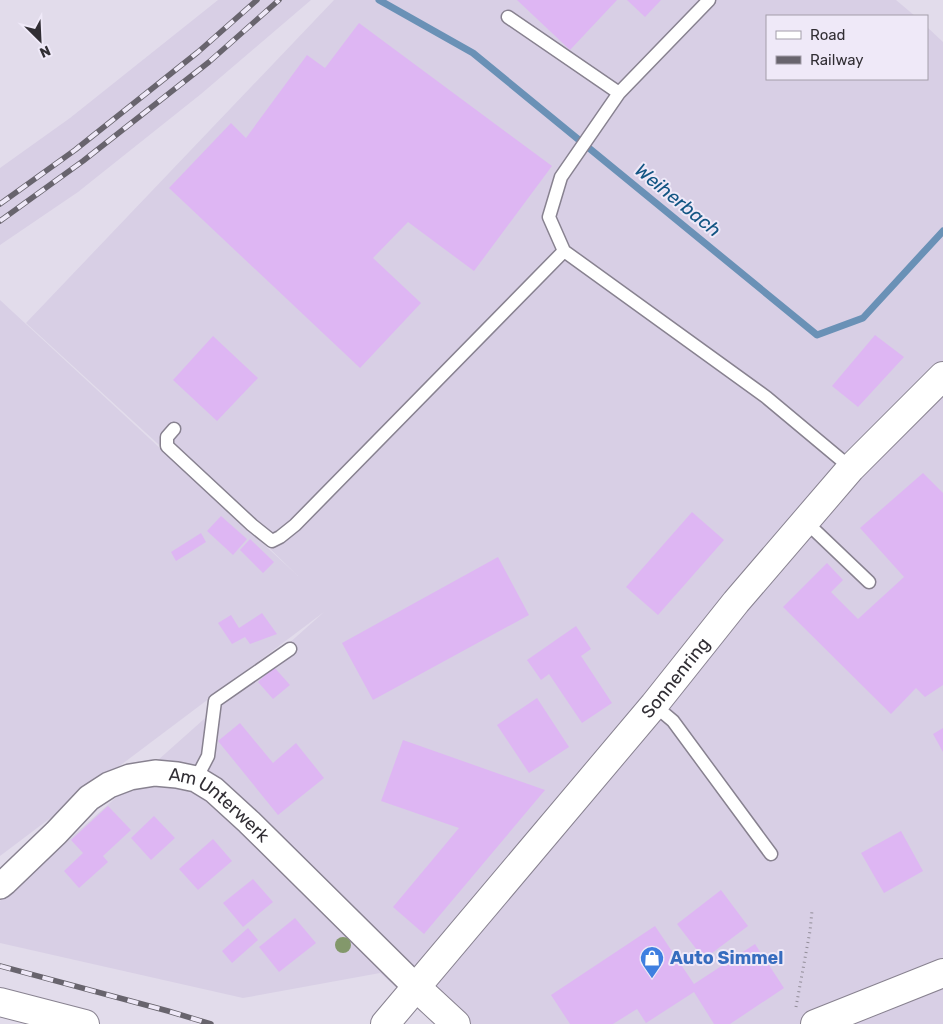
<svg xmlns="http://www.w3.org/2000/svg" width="943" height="1024" viewBox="0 0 943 1024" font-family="Rubik,sans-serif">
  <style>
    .built { fill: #d8cfe5 }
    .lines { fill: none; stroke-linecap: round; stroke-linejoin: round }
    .stream { stroke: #6a91b6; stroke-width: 7 }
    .building { fill: #deb6f3 }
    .lane-casing { stroke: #888290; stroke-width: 15 }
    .street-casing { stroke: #888290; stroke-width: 28 }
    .secondary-casing { stroke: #888290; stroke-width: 30 }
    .path { stroke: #938e99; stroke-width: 3; stroke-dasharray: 1 4; stroke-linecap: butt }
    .lane { stroke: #fff; stroke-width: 12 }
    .street { stroke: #fff; stroke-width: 25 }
    .secondary { stroke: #fff; stroke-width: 28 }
    .rail-casing { stroke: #68646d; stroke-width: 5.5 }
    .rail { stroke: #efe9f8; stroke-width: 4; stroke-dasharray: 11; stroke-linecap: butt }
    .tree { fill: #83986b }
    .labels { text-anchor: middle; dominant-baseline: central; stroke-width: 4; stroke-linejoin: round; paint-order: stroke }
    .street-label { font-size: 18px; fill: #312e34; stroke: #efe9f8 }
    .shop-label { font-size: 18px; font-weight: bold; fill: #366cbe; stroke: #efe9f8; text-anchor: start }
    .water-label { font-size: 19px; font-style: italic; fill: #125583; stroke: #efe9f8 }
  </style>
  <rect width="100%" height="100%" fill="#e2dceb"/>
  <path class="built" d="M218 0H311L201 94 78 192 0 245V168L70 118Z
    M334 0H896L915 16H767V79H927V27L943 42V1024H438L380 973 243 998 0 943V901L324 612 0 856V300L298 576 229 509 26 323Z"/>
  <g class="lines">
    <path class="stream" d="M379 0 473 53 817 335 863 318 943 231"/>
  </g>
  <path class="building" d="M517 0H617L570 50Z
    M627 0H661L645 17Z
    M359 23 552 166 474 271 408 222 373 258 421 303 360 368 169 188 231 123 246 138 307 55 325 68Z
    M875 335 904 357 858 407 832 386Z
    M213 336 258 378 217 421 173 380Z
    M923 473 943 493V685L925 697 916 688 891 714 783 607 827 563 843 580 831 592 858 619 904 577 860 528Z
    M692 512 724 540 658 615 626 587Z
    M221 516 247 539 233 555 207 531Z
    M201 533 206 542 176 561 171 552Z
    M250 539 274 562 263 573 240 550Z
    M498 557 529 615 373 700 342 643Z
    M262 613 277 634 250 644 245 637 232 644 218 623 231 615 239 628Z
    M576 626 591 649 581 656 612 703 582 723 549 674 541 680 527 660Z
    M274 667 290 685 273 699 258 682Z
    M537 698 569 747 529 773 497 725Z
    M240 723 273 763 296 743 324 778 278 815 218 741Z
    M943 728V752L933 734Z
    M403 740 545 790 424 934 393 907 459 828 381 801Z
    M108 806 131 830 103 856 108 862 79 888 64 871 83 853 71 840Z
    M154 816 175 838 151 860 131 838Z
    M901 831 923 871 884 893 861 853Z
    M213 839 232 861 198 890 179 869Z
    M253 879 273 902 243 927 223 903Z
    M721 890 748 926 704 959 677 924Z
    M295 918 316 943 279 972 259 947Z
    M655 926 694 984 755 944 784 988 730 1024H714L694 992 646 1023 637 1009 613 1024H570L551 995Z
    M248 928 258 940 232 963 222 951Z"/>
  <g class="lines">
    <g class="lane-casing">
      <path id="lane" d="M508 17 619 93 709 0
        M619 93 561 177 549 217 564 251 766 397 851 468
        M174 429 167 437V446L252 525 272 541 280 537 295 525 564 251
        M805 521 869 582
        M654 705 673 721 771 854
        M196 779 208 756 215 701 290 649"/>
    </g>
    <g class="street-casing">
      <g id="street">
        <path id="s1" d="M0 886 5 882 56 833 89 798 109 785 130 777 155 773 177 775 196 779 214 790 249 822 416 987"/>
      </g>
    </g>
    <g class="secondary-casing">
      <g id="secondary">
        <path d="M416 987 456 1024"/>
        <path d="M0 1002 85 1024"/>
        <path id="s2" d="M385 1024 654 705 736 602 851 468 943 376"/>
        <path d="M815 1024 943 973"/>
      </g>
    </g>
    <path class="path" d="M796 1007 810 931 812 911"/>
    <use href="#lane" class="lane"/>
    <use href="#street" class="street"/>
    <use href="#secondary" class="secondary"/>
    <g class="rail-casing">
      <path id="rail" d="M0 204 75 150 198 52 257 0
        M0 221 83 161 209 62 279 0
        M0 966 168 1011 211 1024"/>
    </g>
    <use href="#rail" class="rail"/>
  </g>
  <circle class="tree" cx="343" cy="945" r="8"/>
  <defs>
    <g id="shop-pin" transform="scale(1.25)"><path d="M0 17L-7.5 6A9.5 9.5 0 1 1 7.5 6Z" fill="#3f7fe0" stroke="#efe9f8"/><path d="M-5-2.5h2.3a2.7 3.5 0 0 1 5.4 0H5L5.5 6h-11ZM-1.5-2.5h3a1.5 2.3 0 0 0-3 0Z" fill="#fff"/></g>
  </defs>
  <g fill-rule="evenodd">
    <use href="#shop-pin" x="652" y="958"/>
  </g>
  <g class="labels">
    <g class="street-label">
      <text stroke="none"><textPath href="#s2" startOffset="452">Sonnenring</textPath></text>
      <text stroke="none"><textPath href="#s1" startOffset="271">Am Unterwerk</textPath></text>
    </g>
    <g class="shop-label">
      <text x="670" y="958">Auto Simmel</text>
    </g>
    <g class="water-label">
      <text transform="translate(678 200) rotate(39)">Weiherbach</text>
    </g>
  </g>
  <rect x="766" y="15" width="162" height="65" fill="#efe9f8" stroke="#a39eaa"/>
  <rect x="776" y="31" width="25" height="8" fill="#ffffff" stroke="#a39eaa"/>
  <text x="810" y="40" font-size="15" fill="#312e34">Road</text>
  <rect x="776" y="56" width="25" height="8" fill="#68646d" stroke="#a39eaa"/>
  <text x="810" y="65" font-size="15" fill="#312e34">Railway</text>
  <g transform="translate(40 40) rotate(156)" stroke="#efe9f8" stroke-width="4" paint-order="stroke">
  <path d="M0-4L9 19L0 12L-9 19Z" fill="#312e34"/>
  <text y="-8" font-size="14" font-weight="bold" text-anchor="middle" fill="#312e34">N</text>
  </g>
</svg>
